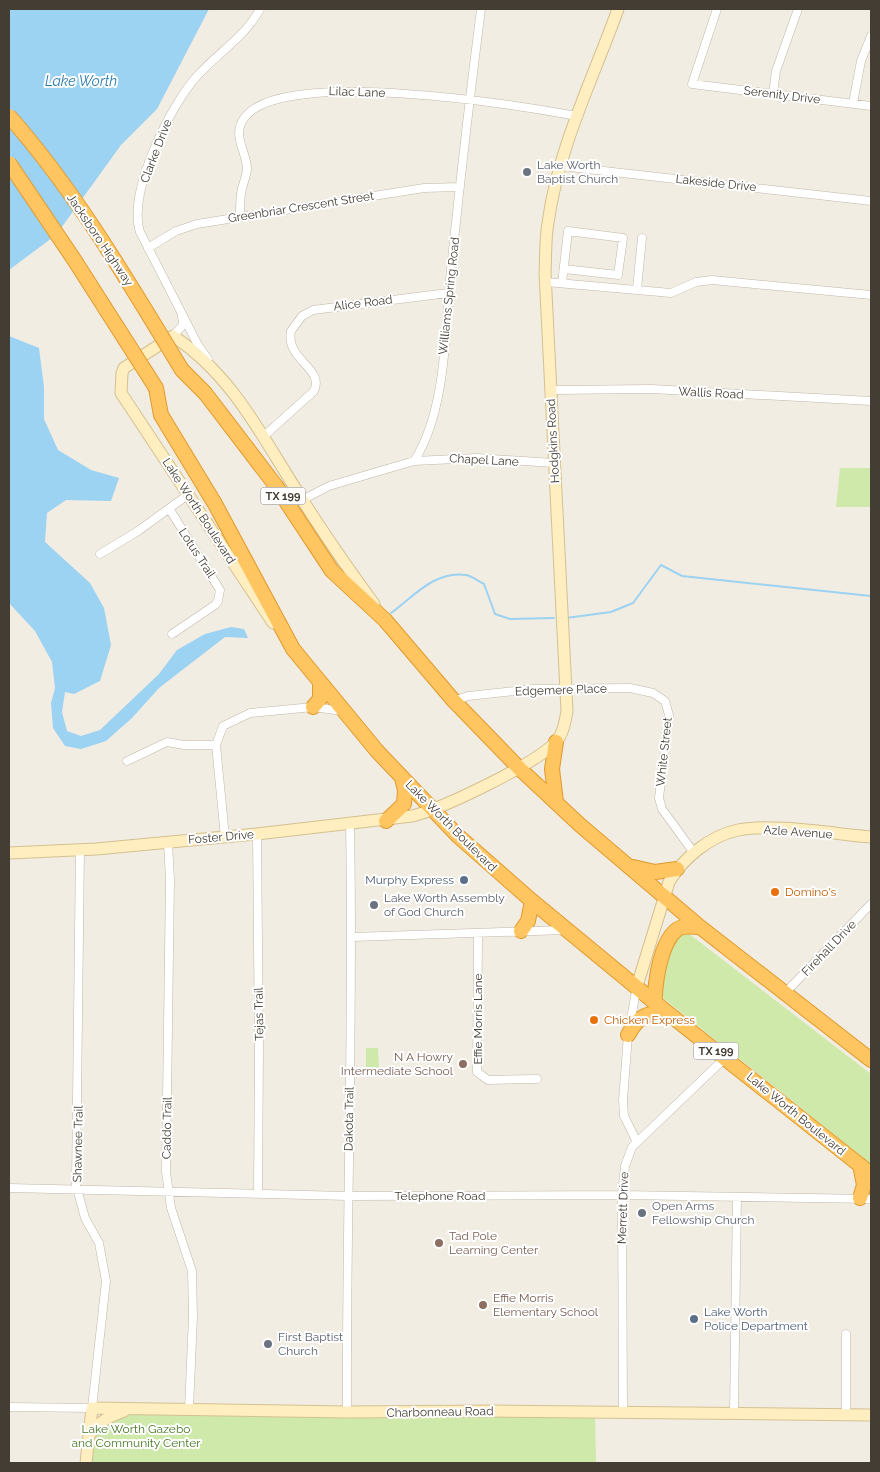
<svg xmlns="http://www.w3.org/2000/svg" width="880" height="1472" viewBox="0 0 880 1472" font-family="Raleway,sans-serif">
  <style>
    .green { fill: #cee9aa }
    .water { fill: #9cd2f2 }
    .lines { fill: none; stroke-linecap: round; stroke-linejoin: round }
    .stream { stroke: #9cd2f2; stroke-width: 2 }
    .street-casing { stroke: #c1b7a8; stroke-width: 9 }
    .secondary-casing { stroke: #d4c191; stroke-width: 13 }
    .highway-casing { stroke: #e29a2d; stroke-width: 16 }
    .street { stroke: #fff; stroke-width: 8 }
    .secondary { stroke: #ffeec0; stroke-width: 11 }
    .highway { stroke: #ffc561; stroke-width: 14 }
    .highway-bridge-casing { stroke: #e29a2d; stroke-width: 16; stroke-linecap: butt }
    .highway-bridge { stroke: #ffc561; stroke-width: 14 }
    .worship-dot { fill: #6b7280; stroke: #fff; stroke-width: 2 }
    .service-dot { fill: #5c6f8a; stroke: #fff; stroke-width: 2 }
    .food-dot { fill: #e8710a; stroke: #fff; stroke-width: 2 }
    .education-dot { fill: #8d6e63; stroke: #fff; stroke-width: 2 }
    .labels { text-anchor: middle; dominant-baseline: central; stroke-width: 4; stroke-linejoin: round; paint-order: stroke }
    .shield { fill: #fff; stroke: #7c7770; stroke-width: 1 }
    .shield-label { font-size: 11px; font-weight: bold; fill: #443d33 }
    .street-label { font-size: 12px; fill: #443d33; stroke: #fff }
    .worship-label { font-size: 12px; fill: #5b616d; stroke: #fff; text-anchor: start }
    .service-label { font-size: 12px; fill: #4e5e75; stroke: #fff; text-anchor: end }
    .food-label { font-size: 12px; fill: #c56008; stroke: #fff; text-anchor: start }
    .education-label { font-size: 12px; fill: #785e54; stroke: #fff; text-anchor: start }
    .park-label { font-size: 12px; fill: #477725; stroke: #fff }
    .water-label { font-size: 14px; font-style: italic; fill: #2878ab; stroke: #fff }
  </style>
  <rect width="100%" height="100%" fill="#f2ede3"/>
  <path class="green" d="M840 468H871V507H836Z
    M688 933 871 1074V1164L658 994 674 937Z
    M366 1048H378L379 1069H366Z
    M122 1412H595L596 1462 86 1463 89 1435Z"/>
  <path class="water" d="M9 9H209L157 109 121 145 56 235 9 270Z
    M9 336 39 348 44 387V419L58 450 91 470 119 478 111 501 66 500 47 513 45 542 90 583 104 608 111 645 100 681 74 694 65 692 62 712 67 731 81 736 100 730 159 674 177 650 205 634 231 627 244 629 248 638 225 637 159 688 132 718 106 741 81 749 65 746 53 728 51 703 55 688 52 662 35 631 9 603Z"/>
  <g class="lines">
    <path class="stream" d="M391 613C413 597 435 570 466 575 472 576 478 581 484 584L495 614 510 619 554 618
      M566 618 611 612 633 603 661 565 682 576 871 596"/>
    <g class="street-casing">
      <path id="street" d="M717 9 692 84 871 106
        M773 94 776 71 798 9
        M853 103 861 61 871 36
        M560 166 871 201
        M240 217C240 209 240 201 241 194 242 185 247 176 247 168 246 150 231 135 245 117 283 67 517 105 577 116
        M148 248 176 231 197 224 424 188 460 187
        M546 282 671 293 696 282 712 280 871 295
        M562 283 568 231 623 238 618 275 564 269
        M637 289 642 238
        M173 336 183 325 182 316
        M208 359 198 345 140 232C127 192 171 104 198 75 219 52 245 37 260 9
        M550 390 652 389 871 401
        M263 437 314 391C325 368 285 360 291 331L302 316 313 310 448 293
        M414 461 477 458 554 463
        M302 500 329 486 414 461C447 410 445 329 451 269 460 182 470 95 481 9
        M170 510 220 590 218 601 215 605 172 634
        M100 554 138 531 189 494
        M454 701 468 696 533 689 630 688 653 693 665 701 669 715 659 798 662 809 694 853
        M127 761 167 742 184 745H216
        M257 834 259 1049 258 1193
        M225 837 216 745 223 726 250 713 313 707 343 711
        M168 842 170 880 166 1172 171 1208 192 1271 193 1316 189 1409
        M478 933 477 1072 488 1080 537 1079
        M352 937 565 930
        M637 986 628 1035 623 1100 624 1116 637 1142
        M786 992 871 904
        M9 1188 348 1196 622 1195 871 1199
        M9 1407 92 1408 106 1281 99 1243 85 1218 76 1185 80 849
        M347 1412C346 1216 354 1021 350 825
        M623 1413 622 1195 625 1166 632 1147 725 1058
        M734 1413 737 1197
        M846 1415V1334"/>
    </g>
    <g class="secondary-casing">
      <path id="secondary" d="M273 623 121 393 122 373 124 368 173 336C232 375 260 433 297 491 321 530 347 567 374 604
        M9 853 96 849 257 834 412 816C442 809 533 765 555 743 563 735 565 722 567 711L545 273C546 256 545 239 548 223 558 148 593 79 618 9
        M637 986 669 882C683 858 710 836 738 830 772 823 835 834 871 837
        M89 1435C99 1422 109 1416 124 1411
        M86 1463 92 1408 347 1412 494 1411 871 1415"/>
    </g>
    <g class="highway-casing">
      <path id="highway" d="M182 370 205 393 276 486 332 571 385 620 454 701 519 768 580 825 700 927 871 1060
        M156 388 161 415 215 504 293 649 377 751 458 836 532 901 664 1010 871 1174
        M313 707 320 699V683
        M556 802 552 769 556 742
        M386 821 404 804 405 790 402 778
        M633 867 655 872 677 869
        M521 931 528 921 532 901
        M655 1002C654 984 662 931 683 927 688 926 695 927 700 927
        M628 1035C638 1016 648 1011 669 1014
        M860 1198 864 1185 860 1165"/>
    </g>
    <use href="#street" class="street"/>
    <use href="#secondary" class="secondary"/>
    <use href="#highway" class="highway"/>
    <g class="highway-bridge-casing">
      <path id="highway-bridge" d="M9 116C77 193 129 283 182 370
        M9 163 75 261 156 388"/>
    </g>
    <use href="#highway-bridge" class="highway-bridge"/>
  </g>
  <g class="worship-dot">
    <circle cx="527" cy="172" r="5"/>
    <circle cx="374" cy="905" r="5"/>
    <circle cx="642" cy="1213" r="5"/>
    <circle cx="268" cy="1344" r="5"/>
  </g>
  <g class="service-dot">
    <circle cx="464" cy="880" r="5"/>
    <circle cx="694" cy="1319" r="5"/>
  </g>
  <g class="food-dot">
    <circle cx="775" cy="892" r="5"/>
    <circle cx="594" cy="1020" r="5"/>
  </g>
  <g class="education-dot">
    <circle cx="463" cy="1064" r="5"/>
    <circle cx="439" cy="1243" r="5"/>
    <circle cx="483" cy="1305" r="5"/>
  </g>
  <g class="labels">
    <g class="shield">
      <rect x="260.5" y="487.5" width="45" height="17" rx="4"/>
      <rect x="693.5" y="1042.5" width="45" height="17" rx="4"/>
    </g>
    <g class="shield-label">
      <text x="283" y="496">TX 199</text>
      <text x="716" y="1051">TX 199</text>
    </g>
    <g class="street-label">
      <text transform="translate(357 92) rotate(2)">Lilac Lane</text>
      <text transform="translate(782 95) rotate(7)">Serenity Drive</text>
      <text transform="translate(156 151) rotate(-69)">Clarke Drive</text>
      <text transform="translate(716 183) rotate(6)">Lakeside Drive</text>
      <text transform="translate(301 207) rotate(-9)">Greenbriar Crescent Street</text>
      <text transform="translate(100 240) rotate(56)">Jacksboro Highway</text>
      <text transform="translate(449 296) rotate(-84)">Williams Spring Road</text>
      <text transform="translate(363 303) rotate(-7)">Alice Road</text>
      <text transform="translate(711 393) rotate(3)">Wallis Road</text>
      <text transform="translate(553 441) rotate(-93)">Hodgkins Road</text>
      <text transform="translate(484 460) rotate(3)">Chapel Lane</text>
      <text transform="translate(199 511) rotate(57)">Lake Worth Boulevard</text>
      <text transform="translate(197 553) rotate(57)">Lotus Trail</text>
      <text transform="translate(561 690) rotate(-2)">Edgemere Place</text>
      <text transform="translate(664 752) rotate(-84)">White Street</text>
      <text transform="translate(451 826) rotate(45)">Lake Worth Boulevard</text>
      <text transform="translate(798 832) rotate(4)">Azle Avenue</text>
      <text transform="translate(221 837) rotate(-5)">Foster Drive</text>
      <text transform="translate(829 948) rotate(-46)">Firehall Drive</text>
      <text transform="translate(259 1014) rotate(-91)">Tejas Trail</text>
      <text transform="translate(478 1019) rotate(-90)">Effie Morris Lane</text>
      <text transform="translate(796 1114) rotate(39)">Lake Worth Boulevard</text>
      <text transform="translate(349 1119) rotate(-89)">Dakota Trail</text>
      <text transform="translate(167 1128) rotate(-89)">Caddo Trail</text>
      <text transform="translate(78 1144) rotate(-89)">Shawnee Trail</text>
      <text x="440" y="1196">Telephone Road</text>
      <text transform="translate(623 1208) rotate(-88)">Merrett Drive</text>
      <text transform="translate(440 1412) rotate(-1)">Charbonneau Road</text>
    </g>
    <g class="worship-label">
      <text x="537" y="165">Lake Worth<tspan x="537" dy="14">Baptist Church</tspan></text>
      <text x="384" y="898">Lake Worth Assembly<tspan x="384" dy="14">of God Church</tspan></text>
      <text x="652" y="1206">Open Arms<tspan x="652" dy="14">Fellowship Church</tspan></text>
      <text x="278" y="1337">First Baptist<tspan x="278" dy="14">Church</tspan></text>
    </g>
    <g class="service-label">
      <text x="454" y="880">Murphy Express</text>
      <text x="704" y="1312" text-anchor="start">Lake Worth<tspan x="704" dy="14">Police Department</tspan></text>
    </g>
    <g class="food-label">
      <text x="785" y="892">Domino's</text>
      <text x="604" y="1020">Chicken Express</text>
    </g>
    <g class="education-label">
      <text x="453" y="1057" text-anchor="end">N A Howry<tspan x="453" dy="14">Intermediate School</tspan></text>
      <text x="449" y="1236">Tad Pole<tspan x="449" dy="14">Learning Center</tspan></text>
      <text x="493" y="1298">Effie Morris<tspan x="493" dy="14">Elementary School</tspan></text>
    </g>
    <g class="park-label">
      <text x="136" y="1429">Lake Worth Gazebo<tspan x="136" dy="14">and Community Center</tspan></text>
    </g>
    <g class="water-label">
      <text x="81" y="81">Lake Worth</text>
    </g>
  </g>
  <rect width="880" height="1472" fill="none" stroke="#443d33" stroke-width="20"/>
</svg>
